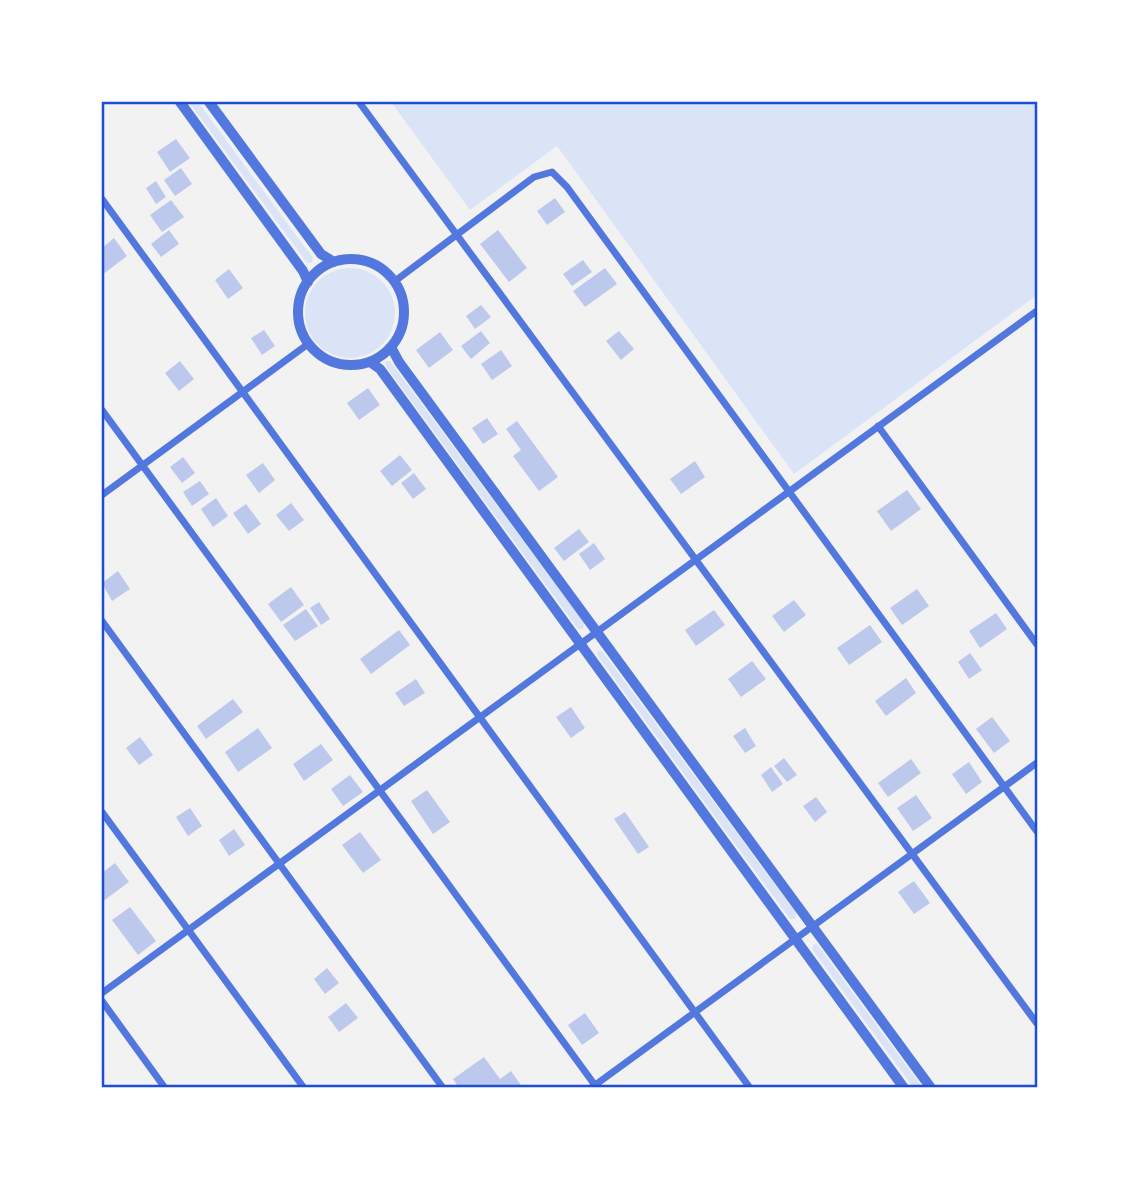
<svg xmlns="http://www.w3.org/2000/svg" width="1139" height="1189" viewBox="0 0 1139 1189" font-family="Montserrat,sans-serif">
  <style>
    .green { fill: #dbe4f7 }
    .building { fill: #bdc9ec }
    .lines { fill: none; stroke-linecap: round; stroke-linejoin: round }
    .minor { stroke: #5277de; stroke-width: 7 }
    .tertiary { stroke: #5277de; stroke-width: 10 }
    .neatline { fill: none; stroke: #1d4ed8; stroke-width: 2.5 }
  </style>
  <rect width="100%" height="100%" fill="#f2f2f2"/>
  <path class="green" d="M189 102H198L313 258 312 263H307Z
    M391 102H1037V295L794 474 557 146 470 210Z
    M305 313a45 45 0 1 1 90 0a45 45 0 1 1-90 0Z
    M386 361H390L584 623 583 629H578L385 365Z
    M598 651H602L796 913 795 919H790L597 655Z
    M817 944 922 1087H913L812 949 813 945Z"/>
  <path class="building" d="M176 139 190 158 170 172 157 152Z
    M181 168 192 184 175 196 164 180Z
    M156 181 166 197 156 204 146 188Z
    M555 198 565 212 547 225 537 211Z
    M171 200 184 217 162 232 150 215Z
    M169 230 179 244 161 257 151 244Z
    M498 230 527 268 509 282 480 244Z
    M114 238 127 256 102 275V248Z
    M583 260 592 272 572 286 563 274Z
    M605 268 617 284 585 307 573 291Z
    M229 269 243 288 228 299 215 280Z
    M481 305 491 317 475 329 466 316Z
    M264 330 275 346 262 355 251 338Z
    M481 331 490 343 471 359 461 346Z
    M619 331 634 349 621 360 606 341Z
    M440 332 453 350 429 368 416 350Z
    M501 350 512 366 492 380 481 364Z
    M180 361 194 379 179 391 165 373Z
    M368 388 380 405 359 420 347 403Z
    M487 418 498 434 483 444 472 428Z
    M517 421 558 477 539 491 513 456 521 450 506 429Z
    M400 455 412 470 392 486 380 471Z
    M183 457 195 473 182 483 170 467Z
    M695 461 705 477 681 494 670 479Z
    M263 463 275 480 259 493 246 475Z
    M414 473 426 489 413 499 401 483Z
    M200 481 209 494 192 506 183 492Z
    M907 490 921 509 891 531 877 511Z
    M216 498 228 516 213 527 201 509Z
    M291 503 304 520 289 531 276 515Z
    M246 504 261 524 248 534 233 513Z
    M579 529 589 542 564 561 554 548Z
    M594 543 605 559 590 570 579 554Z
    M118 571 130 589 112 601 102 583Z
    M291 587 304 605 281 622 268 604Z
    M917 589 929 606 902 625 890 608Z
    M794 600 806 615 784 632 772 616Z
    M319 602 330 619 321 625 310 608Z
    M306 609 318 626 295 641 283 625Z
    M714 610 725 625 696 646 685 630Z
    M996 613 1007 629 980 648 969 631Z
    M870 625 882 642 849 665 837 648Z
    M399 630 410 645 371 674 360 659Z
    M970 653 982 670 969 679 958 662Z
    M752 661 766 679 741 697 728 679Z
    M906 678 916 693 886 716 875 701Z
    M416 679 425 693 404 706 395 693Z
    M233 699 243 712 206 739 197 726Z
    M571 707 585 728 571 738 556 717Z
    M992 717 1010 741 994 753 976 729Z
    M258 728 272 748 238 772 225 752Z
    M745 728 756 746 745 753 733 736Z
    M140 737 153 755 139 765 126 748Z
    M321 744 333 760 304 781 293 764Z
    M784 758 797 775 787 782 774 766Z
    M911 759 921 773 888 797 878 783Z
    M969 762 982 782 966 794 952 774Z
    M771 767 783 784 772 792 761 775Z
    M350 775 363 792 343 806 331 789Z
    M427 790 450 822 433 834 411 801Z
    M916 795 932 818 913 831 897 808Z
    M816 797 827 812 815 822 803 806Z
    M190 808 202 826 188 836 176 817Z
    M625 812 649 847 638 854 614 819Z
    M234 829 245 845 229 856 219 840Z
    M360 832 381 860 363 873 342 845Z
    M115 863 129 882 102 902V873Z
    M914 881 930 903 914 914 898 892Z
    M130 907 156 941 138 955 112 920Z
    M327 968 339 983 325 994 314 979Z
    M346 1003 358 1018 339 1032 328 1017Z
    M585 1013 599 1033 582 1045 568 1025Z
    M484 1057 500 1079 511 1071 523 1088H459L453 1079Z"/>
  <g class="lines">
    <path class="minor" d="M359 102 1038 1025
      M102 199 750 1088
      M395 281 534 177 552 172 567 187 1038 833
      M102 410 597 1088
      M878 426 1038 646
      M102 495 308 344
      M102 621 443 1088
      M102 812 304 1088
      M102 993 1038 310
      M102 1001 165 1088
      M591 1088 1038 762"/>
    <path class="tertiary" d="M180 102 303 271 308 282
      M209 102 321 254 334 262
      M298 312a53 53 0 1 1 106 0a53 53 0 1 1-106 0Z
      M391 347 399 362 931 1088
      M370 362 380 369 904 1088"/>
  </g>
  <rect width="1139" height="1189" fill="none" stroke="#ffffff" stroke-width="206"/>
  <rect x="103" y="103" width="933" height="983" class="neatline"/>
</svg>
